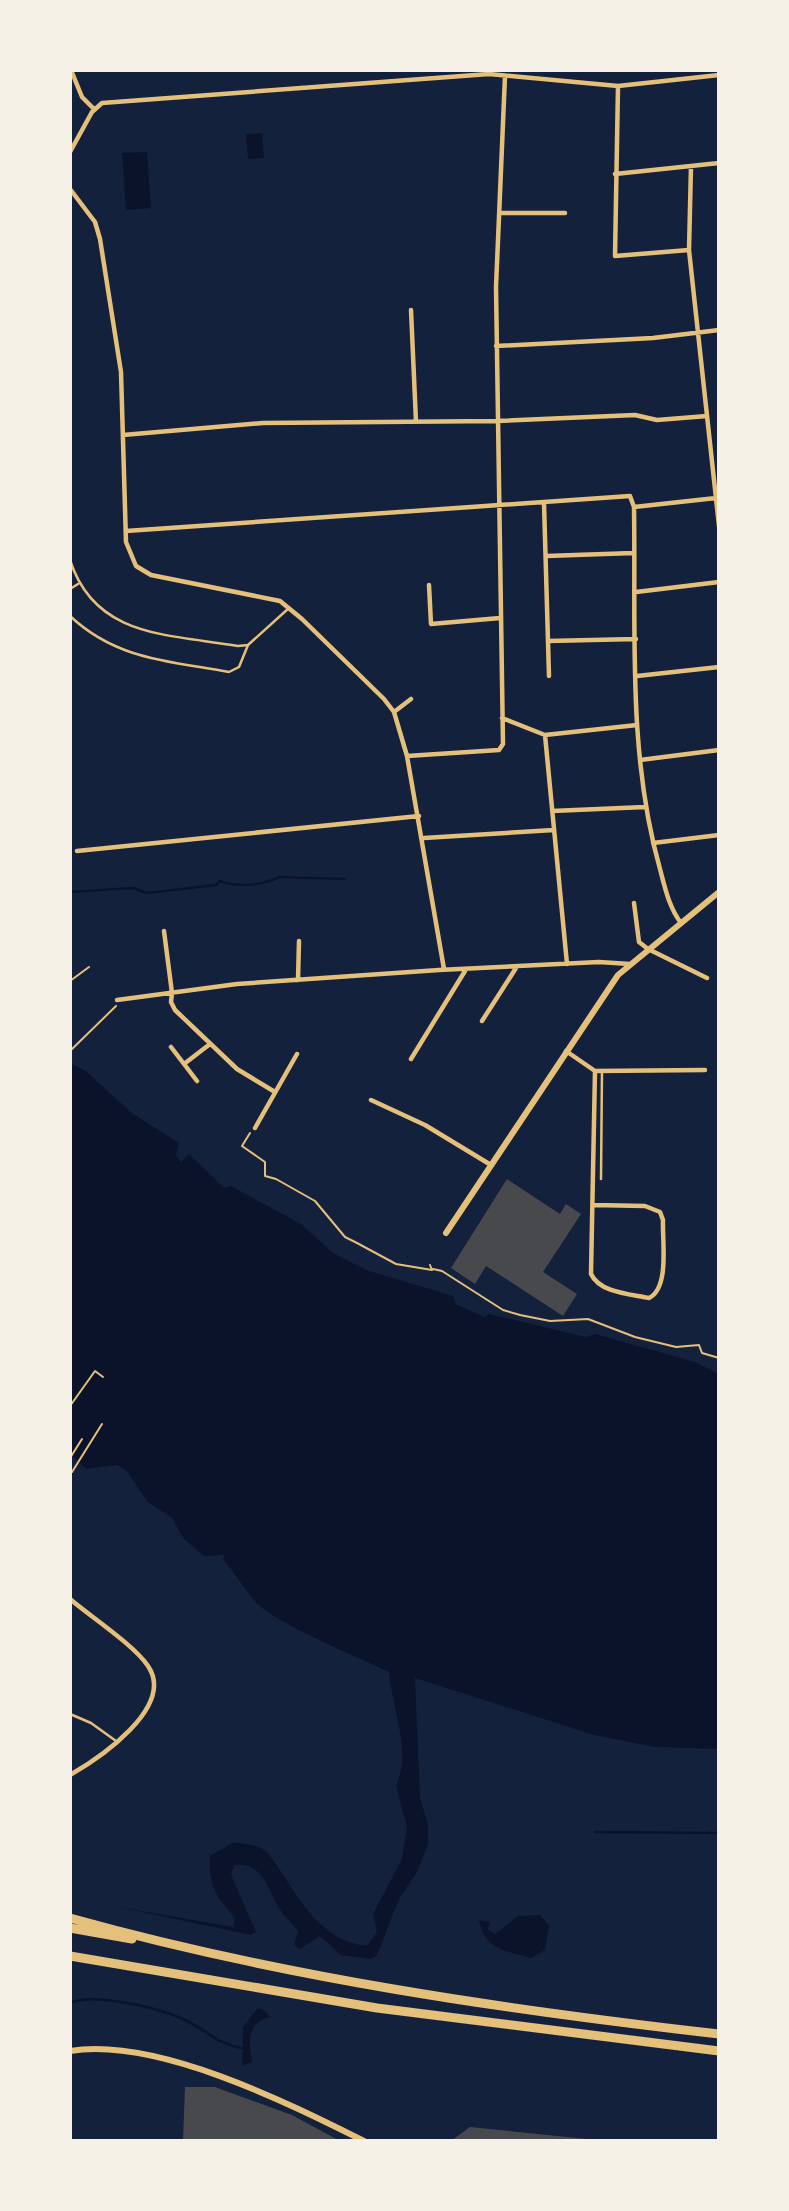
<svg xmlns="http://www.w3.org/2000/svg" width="789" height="2211" viewBox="0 0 789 2211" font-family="Signika,sans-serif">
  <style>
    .water { fill: #0b132b }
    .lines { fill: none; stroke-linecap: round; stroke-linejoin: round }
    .stream { stroke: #0b132b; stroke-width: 2.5 }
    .building { fill: #48494c }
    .path { stroke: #e5c07b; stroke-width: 2 }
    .service { stroke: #e5c07b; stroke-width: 2.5 }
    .minor { stroke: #e5c07b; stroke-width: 4.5 }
    .tertiary { stroke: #e5c07b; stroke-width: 6 }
    .motorway { stroke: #e5c07b; stroke-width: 9 }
  </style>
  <rect width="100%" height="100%" fill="#14213d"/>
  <path class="water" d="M262 133 264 158 248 159 246 134Z
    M147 152 151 208 126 210 122 153Z
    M71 1063 87 1072 133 1114 179 1143 176 1155 181 1162 189 1154 224 1188 231 1186 301 1224 333 1253 366 1270 453 1296 456 1304 484 1317 489 1314 586 1337 595 1334 695 1362 719 1374V1749L655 1747 594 1735 415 1678 420 1798 428 1824V1845L417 1872 399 1899 377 1955 371 1959 341 1955 320 1936 300 1949 294 1945 298 1932C294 1923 286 1919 281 1911 268 1892 264 1861 234 1865L231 1875 256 1932 251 1935 119 1907 233 1927 235 1918C216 1896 208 1885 210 1856L234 1842C242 1844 253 1844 261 1848 269 1852 277 1866 282 1873 304 1907 324 1941 367 1946L377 1932 373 1914 402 1859 407 1827 396 1786C412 1751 392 1708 389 1672 360 1658 268 1621 252 1598 242 1585 234 1572 223 1559L225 1555 204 1556 183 1538 172 1518 148 1502 126 1470 117 1465 86 1469 70 1454Z
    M540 1915 549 1926 545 1950 531 1958C505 1951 484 1949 479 1920L490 1922 488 1930 495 1934 518 1916Z
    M258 2008 264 2010 270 2017C246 2023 249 2042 252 2062L242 2066 243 2027Z"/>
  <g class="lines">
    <path class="stream" d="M70 892 133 888 147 893 216 885 220 881C237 888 264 885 279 877L345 879
      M595 1832 719 1833
      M70 2003C93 1992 159 2008 183 2019 205 2029 215 2043 241 2048"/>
  </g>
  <path class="building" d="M507 1179 560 1214 566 1204 581 1214 543 1272 577 1294 563 1316 486 1266 475 1284 451 1268Z
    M185 2087H215L292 2115 340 2141H183Z
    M470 2127 587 2139V2141H451Z"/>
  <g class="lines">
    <path class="path" d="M70 981 89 967
      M70 1051 116 1006
      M250 1133 242 1146 265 1162V1176L276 1179 315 1201 345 1237 357 1243 396 1264 432 1270 430 1265
      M433 1269 442 1271 503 1310 520 1315 550 1321 588 1319 635 1337 676 1347 699 1345 702 1353 719 1358
      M70 1406 95 1371 103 1377
      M70 1458 82 1439
      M72 1472 102 1424"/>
    <path class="service" d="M70 560C95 638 168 634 238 646L248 645
      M70 589 78 584
      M70 616C117 660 169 661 229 672L239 667 248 645 289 608
      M601 1179 602 1070
      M70 1714 91 1723 116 1741"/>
    <path class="minor" d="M71 70 82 97 94 109
      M618 86 615 256 689 250
      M70 152 92 112 102 103 489 74 618 86 719 75
      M691 166 689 250 719 526
      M615 174 719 163
      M70 189 95 222 100 239 121 372 126 542 136 566 151 575 280 601 302 619 384 699 394 712 407 756 444 969
      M501 213H565
      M411 310 416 422
      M496 346 653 338 719 330
      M123 435 263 423 497 421 635 415 657 420 707 416
      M544 503 549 676
      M634 507 716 498
      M126 531 630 496 634 507C636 627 627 753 660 869 665 888 669 907 681 923
      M546 556 634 553
      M429 585 431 624 500 618
      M636 592 719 582
      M548 641 636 639
      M637 676 719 667
      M394 712 411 699
      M502 718 545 735 637 725
      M545 735 567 964
      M407 756 499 750 503 744 496 287 505 76
      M640 760 719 750
      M552 811 645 807
      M424 838 554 830
      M653 843 719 835
      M77 851 419 816
      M634 903 639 942 648 949 707 978
      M164 931 172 993 171 1002 175 1010 237 1069 275 1092
      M298 980 299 941
      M117 1000 237 984 439 970 599 962 630 964
      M482 1021 516 968
      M171 1047 197 1081
      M566 1051 595 1071 705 1070
      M411 1059 465 971
      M184 1064 210 1044
      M371 1100 425 1125 491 1165
      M255 1128 297 1054
      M593 1205 645 1206 660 1212 663 1220C662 1240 670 1288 649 1298 630 1294 600 1293 591 1274L595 1071
      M70 1599C91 1617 134 1645 148 1666 176 1707 98 1759 70 1775"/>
    <path class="tertiary" d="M446 1233 618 975 719 892
      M70 2051C156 2037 286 2102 364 2141"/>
    <path class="motorway" d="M70 1918C282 1977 500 2009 719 2034
      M70 1928 132 1939
      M70 1956 377 2008 719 2051"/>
  </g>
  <rect width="789" height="2211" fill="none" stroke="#f6f1e7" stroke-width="144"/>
</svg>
